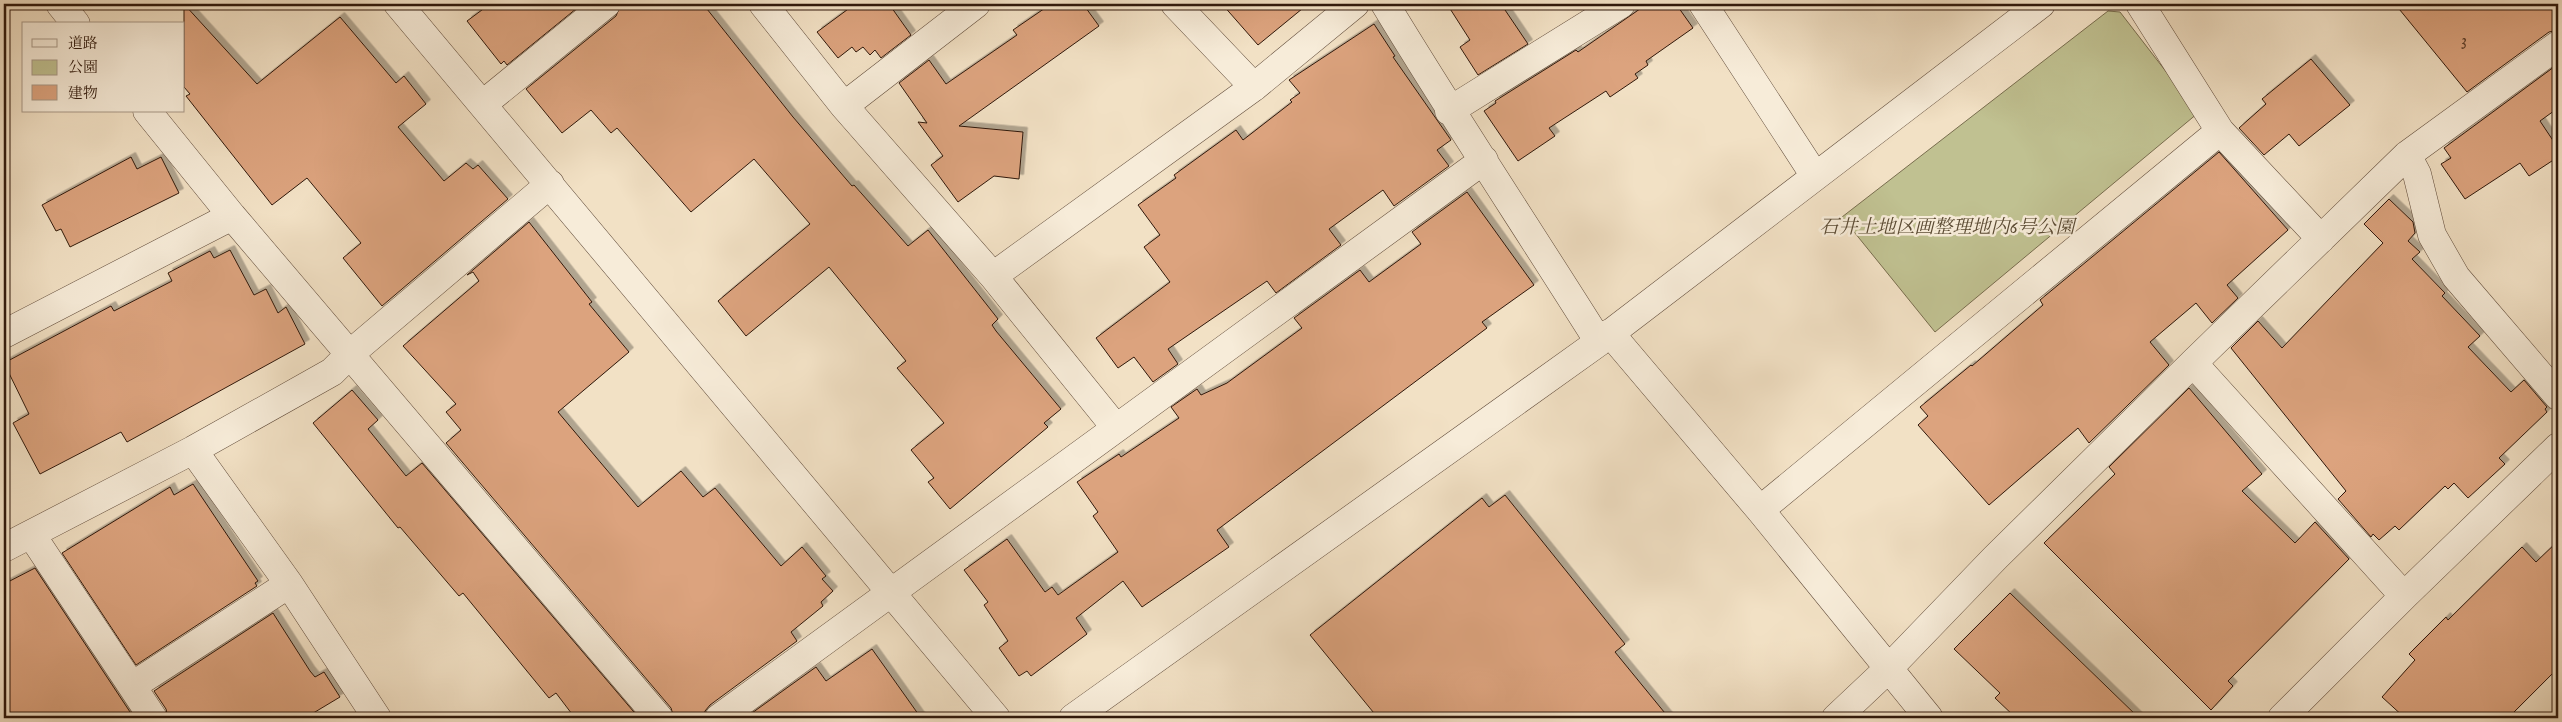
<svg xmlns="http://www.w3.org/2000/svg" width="2562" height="722" viewBox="0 0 2562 722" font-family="'IM FELL English','Noto Serif JP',serif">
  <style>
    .green { fill: #c0c191; stroke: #786d4e }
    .building { fill: #dca37e; stroke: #30190c; filter: url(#shadow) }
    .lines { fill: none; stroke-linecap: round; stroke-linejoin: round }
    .minor-casing { stroke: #604b3a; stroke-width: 29 }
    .minor { stroke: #f7ecd9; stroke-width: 28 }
    .labels { text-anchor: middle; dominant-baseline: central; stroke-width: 5; stroke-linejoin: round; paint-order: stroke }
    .number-label { font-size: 16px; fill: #5b3c28 }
    .park-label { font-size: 19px; font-style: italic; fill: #5b4b34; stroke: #f7ecd9 }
  </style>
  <defs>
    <filter id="shadow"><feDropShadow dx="4.5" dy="-4.5" stdDeviation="0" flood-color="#0004"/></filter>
  </defs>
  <rect width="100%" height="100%" fill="#f2e1c5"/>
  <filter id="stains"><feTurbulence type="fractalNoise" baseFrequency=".004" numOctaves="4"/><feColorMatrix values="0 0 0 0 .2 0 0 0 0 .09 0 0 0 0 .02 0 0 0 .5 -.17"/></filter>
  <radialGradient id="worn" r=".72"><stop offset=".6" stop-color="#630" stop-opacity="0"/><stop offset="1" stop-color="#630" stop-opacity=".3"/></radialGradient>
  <path class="green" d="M2108 11 2120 12 2198 113 1935 332 1842 217Z"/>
  <path class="building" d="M184 4 257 84 340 17 396 83 404 76 426 104 398 127 444 181 466 163 473 169 478 165 508 199 382 306 343 258 361 243 307 178 272 205 186 96 190 94 184 87Z
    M490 4H582L507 65 504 61 501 64 467 21Z
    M621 4H703L793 117 852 186 854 185 908 246 928 230 998 319 992 325 996 331 1061 409 1044 423 1048 427 950 509 928 482 934 478 911 450 944 423 897 368 906 361 829 267 746 336 718 301 810 224 754 159 691 212 617 128 611 133 591 110 562 133 526 89 616 16Z
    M855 4H889L911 35 881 58 875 50 870 55 863 47 856 52 852 47 838 58 817 32Z
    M1051 4H1083L1099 26 959 126 1023 132 1019 179 994 176 958 202 931 165 943 156 918 122 927 123 899 83 929 60 946 84 1017 35 1013 30Z
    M1222 4H1308L1258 45Z
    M1447 4H1501L1528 44 1478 75 1460 47 1470 40Z
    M1647 4H1676L1693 28 1646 61 1648 65 1635 74 1638 78 1610 97 1606 91 1549 128 1555 136 1518 161 1484 111 1496 103 1495 101 1576 50 1578 52Z
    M2395 4H2558V30L2549 32 2467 92Z
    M1374 24 1395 56 1393 57 1451 140 1437 150 1449 166 1394 206 1383 190 1329 229 1341 245 1276 293 1267 281 1168 349 1178 364 1153 382 1134 357 1118 368 1096 338 1170 282 1144 247 1160 235 1138 205 1176 178 1174 175 1236 130 1243 140 1292 102 1290 100 1300 93 1289 80Z
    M2311 59 2350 105 2299 146 2289 134 2264 155 2239 128 2266 104 2262 99Z
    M2558 64V108L2540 121 2558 148V157L2529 176 2520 163 2465 199 2441 164 2451 158 2444 148Z
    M2219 152 2288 230 2227 285 2238 298 2212 323 2196 303 2150 342 2169 365 2089 443 2078 428 1989 505 1918 425 1928 416 1920 407 1971 365 1972 366 2043 305 2040 300Z
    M131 157 137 169 161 157 179 193 70 247 61 229 56 231 42 205Z
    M1467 192 1534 285 1482 322 1487 328 1217 530 1229 547 1142 607 1123 581 1076 618 1087 634 1031 676 1027 671 1019 676 999 648 1008 641 984 605 988 602 964 570 1007 539 1045 592 1052 587 1058 595 1118 552 1093 516 1098 512 1077 482 1119 454 1121 457 1179 418 1171 407 1197 389 1201 395 1227 383 1302 328 1294 318 1360 270 1369 282 1421 244 1412 232Z
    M2389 199 2413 222 2415 233 2408 241 2420 252 2412 259 2445 293 2442 296 2480 336 2468 347 2511 392 2524 380 2547 407 2545 409 2547 412 2499 458 2505 464 2468 498 2454 483 2448 489 2445 486 2399 530 2395 526 2379 540 2373 534 2371 537 2338 499 2346 491 2231 348 2258 321 2282 348 2383 243 2364 224Z
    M529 222 592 302 589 304 629 352 558 412 638 507 681 471 703 497 715 488 781 566 802 547 826 576 822 579 833 591 821 602 823 606 791 632 797 641 710 705 705 711 704 718H674L671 708 446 443 461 430 446 412 456 404 403 346 479 281 473 272 467 275Z
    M230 250 254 295 266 289 278 313 286 307 305 344 127 442 121 432 40 474 13 423 29 414 4 363 111 306 114 311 172 281 168 273 210 251 214 258Z
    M2189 388 2262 474 2242 491 2295 543 2315 522 2349 559 2228 681 2233 686 2211 710 2044 543 2115 474 2109 467Z
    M352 390 378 420 368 429 406 476 422 463 639 718H575L556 693 549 698 463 593 459 596 400 527 398 528 313 423Z
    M193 484 258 581 255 583 257 586 136 665 62 553 170 487 174 495Z
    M1505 495 1625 644 1615 652 1669 718H1378L1310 635 1482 498 1489 507Z
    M2558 541V668L2508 718H2405L2382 697 2415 660 2409 654 2446 617 2448 620 2522 547 2536 562Z
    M35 568 134 718H4V584Z
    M2010 593 2139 718H2016L1995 698 2000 693 1954 649Z
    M273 613 310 671 315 677 324 672 340 697 305 718H168L166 709 154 691Z
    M872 649 921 718H745L816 667 826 681Z"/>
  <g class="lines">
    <g class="minor-casing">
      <path id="minor" d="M60 4 76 24
        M398 4 996 718
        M763 4 844 106
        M976 4 844 106 993 276 1116 428
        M1175 4 1254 87
        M1385 4C1454 118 1528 229 1599 342
        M1703 4 1815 176
        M2140 4 2220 131 2321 239
        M483 104 606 4
        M147 111 232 216 659 718
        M1449 111 1621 4
        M2407 155 2417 174 2432 235 2456 277 2558 396
        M993 276 1254 87 1355 4
        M1610 333 1760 510 1929 718
        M4 334 232 216
        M2193 363 2404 596
        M193 450 289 584 377 718
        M1760 510 2220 131
        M31 534 153 718
        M4 548 193 450 332 372 351 353 550 184
        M132 686 289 584
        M719 718 1484 160
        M1073 718 1599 342 2041 4
        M1836 718 1888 669 1995 558 2193 363 2407 155 2558 45
        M2282 718 2404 596 2558 447"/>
    </g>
    <use href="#minor" class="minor"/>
  </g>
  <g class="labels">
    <g class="number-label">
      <text x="2464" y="41">3</text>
    </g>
    <g class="park-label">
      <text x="1947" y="228">石井土地区画整理地内6号公園</text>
    </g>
  </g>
  <rect width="2562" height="722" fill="none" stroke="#f2e1c5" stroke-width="20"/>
  <rect x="5" y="5" width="2552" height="712" fill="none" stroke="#30190c" stroke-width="2.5"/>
  <rect x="10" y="10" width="2542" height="702" fill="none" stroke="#30190c"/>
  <rect x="22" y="22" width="162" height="90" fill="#f7ecd9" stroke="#a79887"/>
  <rect x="32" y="39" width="25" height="8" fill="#f7ecd9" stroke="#a79887"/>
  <text x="68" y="48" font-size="15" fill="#30190c">道路</text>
  <rect x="32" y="60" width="25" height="15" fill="#c0c191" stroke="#a79887"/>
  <text x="68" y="72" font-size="15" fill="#30190c">公園</text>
  <rect x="32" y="85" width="25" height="15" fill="#dca37e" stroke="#a79887"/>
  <text x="68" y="98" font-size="15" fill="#30190c">建物</text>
  <rect width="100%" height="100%" filter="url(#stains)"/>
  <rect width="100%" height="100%" fill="url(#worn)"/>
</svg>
